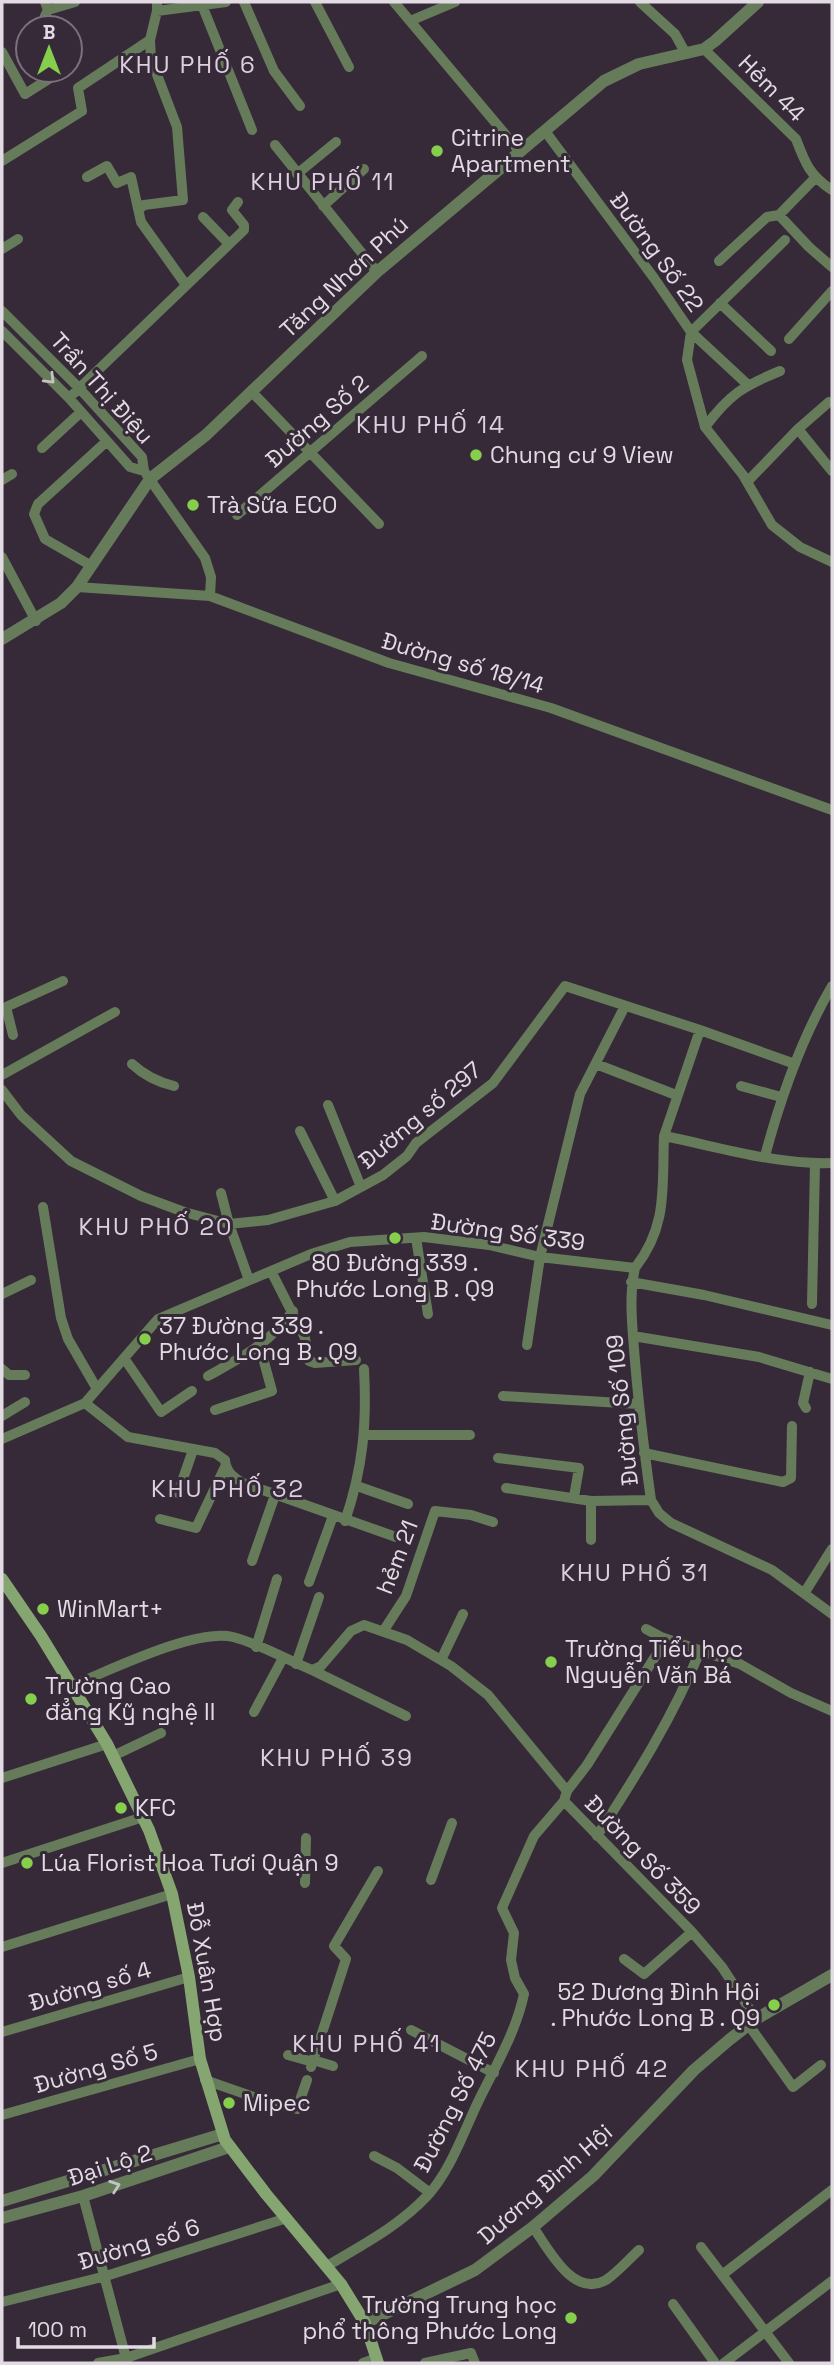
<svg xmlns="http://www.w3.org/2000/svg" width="834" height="2365" viewBox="0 0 834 2365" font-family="'Space Grotesk',sans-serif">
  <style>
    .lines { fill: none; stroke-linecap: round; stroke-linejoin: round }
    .minor { stroke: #667b5a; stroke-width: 10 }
    .tertiary { stroke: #667b5a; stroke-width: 12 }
    .secondary { stroke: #85a670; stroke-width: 12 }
    .oneway { stroke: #c4c3c2 }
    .poi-dot { fill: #85cf4c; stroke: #362a39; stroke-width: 2.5 }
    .labels { text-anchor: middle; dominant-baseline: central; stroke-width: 6; stroke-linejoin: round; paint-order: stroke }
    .street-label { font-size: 23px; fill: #e3dbe4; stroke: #362a39 }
    .poi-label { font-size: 23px; fill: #e3dbe4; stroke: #362a39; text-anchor: start }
    .neighbourhood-label { font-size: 24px; letter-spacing: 2px; fill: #ddcee0; stroke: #362a39 }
  </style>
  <rect width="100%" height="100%" fill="#362a39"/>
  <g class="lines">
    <path class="minor" d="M45 2 48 10 75 2
      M157 2V11L226 2
      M244 2 274 71 300 106
      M315 2 349 67
      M394 2 520 152
      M640 2 675 34 686 54
      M202 5 252 130
      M48 10 45 16 49 28
      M410 21 455 2
      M704 49 796 139C805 163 810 176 832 190
      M2 52 25 94 63 70
      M545 131 654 278 691 332 687 360 705 427 743 475 772 525 800 547 832 562
      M275 145 377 272
      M2 161 82 111 78 88 150 40
      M297 174 336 142
      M87 177 107 166 117 183 131 177 141 222 186 285
      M815 178 779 215 809 247 832 267
      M323 206 364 169
      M139 209 144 205 183 200 177 127 151 59 150 40 157 11
      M203 217 229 244
      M2 249 18 239
      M719 261 767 217 779 215
      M720 303 771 351
      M2 311 79 388 142 457 144 471 205 558 211 577 210 596
      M2 331 69 398 130 467 144 471
      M789 339 832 291
      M747 384 691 332 785 240
      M251 391 379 524
      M69 398 244 230V225L232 210 238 202
      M705 427C730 394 743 386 780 371
      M798 429 829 402
      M42 448 81 412
      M2 480 12 474
      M748 481 798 429 832 471
      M237 515 422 356
      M2 557 36 621
      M90 565 45 539 34 514 38 504 107 441
      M77 587 210 596 389 663 551 708 832 810
      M13 1035 6 1007 63 981
      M132 1064C145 1076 157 1082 174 1086
      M596 1064 676 1095
      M2 1075 115 1012
      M741 1086 781 1097
      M2 1090 21 1115 71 1161 141 1196 184 1212 229 1224 268 1220 335 1201 383 1175 407 1156 416 1143 493 1083 565 986 700 1030 795 1064
      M328 1105 361 1187
      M300 1131 335 1201
      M664 1136 700 1030
      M765 1156C781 1096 801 1039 832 986
      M221 1193 229 1224 249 1280
      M43 1207 61 1318 68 1339 97 1389
      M416 1238 428 1314
      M635 1268C629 1294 632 1323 634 1349 638 1400 644 1450 651 1500L659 1513 671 1523 772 1570 832 1614
      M271 1271 305 1338 309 1361 315 1363 356 1360
      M631 1282 704 1295 832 1325
      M2 1294 31 1280
      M812 1304 815 1164
      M633 1336 759 1357 832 1379
      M527 1345 540 1257 580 1094 625 1006
      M124 1358 161 1412 192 1391
      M2 1369 9 1375H25
      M208 1376C242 1357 269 1344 293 1311
      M503 1396 638 1404
      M85 1403 128 1437 215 1453 225 1460C226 1472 233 1477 243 1483L396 1537
      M806 1408 803 1403 810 1372
      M215 1410 272 1391 260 1347
      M2 1416 25 1402
      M365 1435H470
      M2 1439 85 1403 158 1319 311 1254 350 1242 424 1237 489 1245 540 1257 635 1268C668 1226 662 1188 664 1136 719 1147 777 1165 832 1163
      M644 1453 783 1482 791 1478 792 1426
      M498 1458 579 1468 574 1497
      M357 1486 408 1504
      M506 1488 591 1501 651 1500
      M178 1493 193 1450
      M591 1501V1540
      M160 1519 196 1528 225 1467
      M345 1521C363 1468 367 1424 364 1369
      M252 1561 275 1495
      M309 1582 333 1516
      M805 1592 832 1549
      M646 1629 661 1637 740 1664 791 1693 832 1711
      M384 1630 406 1596 435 1511 471 1515 493 1522
      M661 1637 663 1644 587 1765 567 1791 564 1801 692 1932 722 1967 756 2019
      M256 1647 277 1579
      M441 1660 463 1614
      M296 1664 319 1597
      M312 1670 406 1716
      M71 1686C109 1671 195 1628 233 1637 260 1644 287 1660 312 1670L321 1666 351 1631 364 1625 407 1640 451 1666 488 1695 567 1791
      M254 1712 283 1658
      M113 1756 161 1733
      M2 1778 107 1744
      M597 1836C636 1776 673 1717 700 1651
      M2 1863 143 1817
      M431 1880 452 1823
      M305 1883 306 1838
      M2 1947 172 1894
      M624 1959 644 1974 692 1932
      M748 2024 793 2087 821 2065
      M411 2030 494 2073
      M2 2032 189 1977
      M288 2055 313 2062
      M313 2060 333 2066
      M311 2067 346 1959 334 1946 378 1871
      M205 2080 271 2103 297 2109 307 2080
      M2 2115 200 2059
      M374 2156 397 2168 430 2193
      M83 2196 127 2362
      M533 2227C548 2248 573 2299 606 2280 618 2272 629 2259 639 2250
      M701 2247 789 2363
      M327 2266C362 2245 399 2226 427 2196 450 2172 464 2131 478 2102 495 2067 516 2032 524 1994L515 1978 511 1960 514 1933 502 1908 534 1836 564 1801
      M722 2275 832 2190
      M2 2302 106 2276 287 2218
      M673 2304 715 2363
      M98 2363 126 2358 341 2284
      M363 2363 377 2358
      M425 2363 471 2353 475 2363
      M724 2363 832 2281"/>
    <path class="tertiary" d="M2 639 61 603 77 587 150 479 206 435 377 272 604 81 639 64 704 49 715 41 758 2
      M2 2201 223 2134
      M2 2218 83 2196 229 2147
      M365 2323 475 2270 533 2227 593 2176 694 2070 729 2040 756 2019 832 1975"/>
    <path class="secondary" d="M2 1579 41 1636 107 1744 149 1830 172 1894 189 1977 200 2059 225 2140 266 2194 341 2284 365 2323 378 2363"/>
  </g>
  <defs><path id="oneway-chevron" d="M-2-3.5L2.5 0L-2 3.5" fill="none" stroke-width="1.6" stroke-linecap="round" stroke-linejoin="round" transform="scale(1.75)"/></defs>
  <g class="oneway">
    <use href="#oneway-chevron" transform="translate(50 379) rotate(45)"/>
    <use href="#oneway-chevron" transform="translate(115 2186) rotate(-19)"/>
  </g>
  <g class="poi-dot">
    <circle cx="437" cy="151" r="7"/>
    <circle cx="476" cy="455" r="7"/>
    <circle cx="193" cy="505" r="7"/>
    <circle cx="395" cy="1238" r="7"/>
    <circle cx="145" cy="1339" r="7"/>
    <circle cx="43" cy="1609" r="7"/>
    <circle cx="551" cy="1662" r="7"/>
    <circle cx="31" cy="1699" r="7"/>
    <circle cx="121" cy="1808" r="7"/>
    <circle cx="27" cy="1863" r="7"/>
    <circle cx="774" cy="2005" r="7"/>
    <circle cx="229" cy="2103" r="7"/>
    <circle cx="571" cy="2318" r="7"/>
  </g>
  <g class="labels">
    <g class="street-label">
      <text transform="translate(772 88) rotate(45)">Hẻm 44</text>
      <text transform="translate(657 252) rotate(54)">Đường Số 22</text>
      <text transform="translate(344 277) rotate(-43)">Tăng Nhơn Phú</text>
      <text transform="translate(102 388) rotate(48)">Trần Thị Điệu</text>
      <text transform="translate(317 421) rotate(-41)">Đường Số 2</text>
      <text transform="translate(463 663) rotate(16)">Đường số 18/14</text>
      <text transform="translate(420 1115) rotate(-40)">Đường số 297</text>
      <text transform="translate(508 1232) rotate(8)">Đường Số 339</text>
      <text transform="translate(622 1410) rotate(-96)">Đường Số 109</text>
      <text transform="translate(397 1557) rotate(-69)">hẻm 21</text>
      <text transform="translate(643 1855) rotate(46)">Đường Số 359</text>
      <text transform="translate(207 1972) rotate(80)">Đỗ Xuân Hợp</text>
      <text transform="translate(90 1986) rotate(-16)">Đường số 4</text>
      <text transform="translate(96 2068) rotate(-16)">Đường Số 5</text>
      <text transform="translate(455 2102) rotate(-63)">Đường Số 475</text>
      <text transform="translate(110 2165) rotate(-18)">Đại Lộ 2</text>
      <text transform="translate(545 2184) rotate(-41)">Dương Đình Hội</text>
      <text transform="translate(139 2244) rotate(-17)">Đường số 6</text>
    </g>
    <g class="poi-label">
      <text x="451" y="138">Citrine<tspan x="451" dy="26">Apartment</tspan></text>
      <text x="490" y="455">Chung cư 9 View</text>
      <text x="207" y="505">Trà Sữa ECO</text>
      <text x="395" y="1263" text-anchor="middle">80 Đường 339 .<tspan x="395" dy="26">Phước Long B . Q9</tspan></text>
      <text x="159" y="1326">37 Đường 339 .<tspan x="159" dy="26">Phước Long B . Q9</tspan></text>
      <text x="57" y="1609">WinMart+</text>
      <text x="565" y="1649">Trường Tiểu học<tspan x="565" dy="26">Nguyễn Văn Bá</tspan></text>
      <text x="45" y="1686">Trường Cao<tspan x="45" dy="26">đẳng Kỹ nghệ II</tspan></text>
      <text x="135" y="1808">KFC</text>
      <text x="41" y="1863">Lúa Florist Hoa Tươi Quận 9</text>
      <text x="760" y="1992" text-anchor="end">52 Dương Đình Hội<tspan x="760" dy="26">. Phước Long B . Q9</tspan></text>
      <text x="243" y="2103">Mipec</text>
      <text x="557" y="2305" text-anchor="end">Trường Trung học<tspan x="557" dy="26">phổ thông Phước Long</tspan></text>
    </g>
    <g class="neighbourhood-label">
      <text x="188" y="64">KHU PHỐ 6</text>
      <text x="323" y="181">KHU PHỐ 11</text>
      <text x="431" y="424">KHU PHỐ 14</text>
      <text x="156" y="1226">KHU PHỐ 20</text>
      <text x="228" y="1488">KHU PHỐ 32</text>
      <text x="635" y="1572">KHU PHỐ 31</text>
      <text x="337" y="1757">KHU PHỐ 39</text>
      <text x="367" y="2043">KHU PHỐ 41</text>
      <text x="592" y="2068">KHU PHỐ 42</text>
    </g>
  </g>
  <rect width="834" height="2365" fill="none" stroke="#e3dbe4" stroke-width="7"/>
  <g transform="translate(49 49)"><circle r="33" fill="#362a39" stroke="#7b717d" stroke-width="2"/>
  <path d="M0-5L12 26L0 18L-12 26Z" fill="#85cf4c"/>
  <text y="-10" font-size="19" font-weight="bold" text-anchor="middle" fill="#e3dbe4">B</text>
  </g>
  <path d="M18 2337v10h136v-10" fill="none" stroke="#e3dbe4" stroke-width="3.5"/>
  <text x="28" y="2337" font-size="21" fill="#e3dbe4" stroke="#362a39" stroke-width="5" paint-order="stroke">100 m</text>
</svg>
